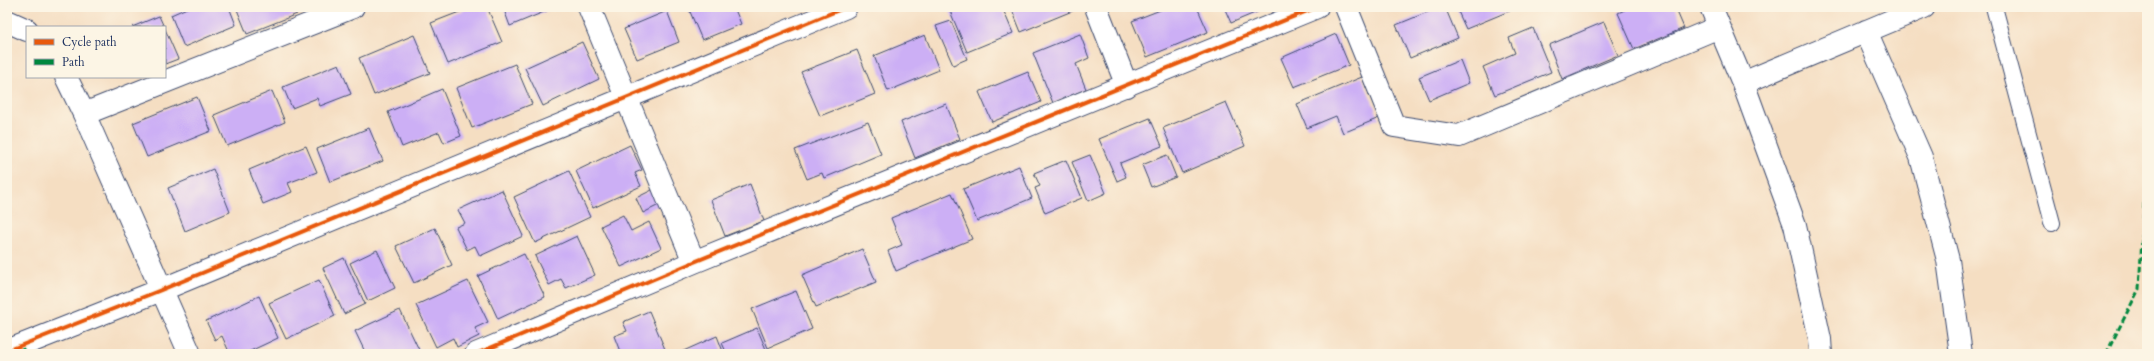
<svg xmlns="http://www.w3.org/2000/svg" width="2154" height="361" viewBox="0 0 2154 361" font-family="Cardo,serif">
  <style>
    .building { fill: #ccaff5 }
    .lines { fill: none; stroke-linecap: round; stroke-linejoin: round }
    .service-casing { stroke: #3c496d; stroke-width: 18 }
    .minor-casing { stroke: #3c496d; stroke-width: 24 }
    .service { stroke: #fff; stroke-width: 16 }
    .minor { stroke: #fff; stroke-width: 22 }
    .quiet { stroke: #00873e; stroke-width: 3; stroke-dasharray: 6 3; stroke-linecap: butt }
    .cycleway-casing { stroke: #fcf5e5; stroke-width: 6 }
    .cycleway { stroke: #e8590c; stroke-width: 4 }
  </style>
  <rect width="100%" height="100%" fill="#fcf5e5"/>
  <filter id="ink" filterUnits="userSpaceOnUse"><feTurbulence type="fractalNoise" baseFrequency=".025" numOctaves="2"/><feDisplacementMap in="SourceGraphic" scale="8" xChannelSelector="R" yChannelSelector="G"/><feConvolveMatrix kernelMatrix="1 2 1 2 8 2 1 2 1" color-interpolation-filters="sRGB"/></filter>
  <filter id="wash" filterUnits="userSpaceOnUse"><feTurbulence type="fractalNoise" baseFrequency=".012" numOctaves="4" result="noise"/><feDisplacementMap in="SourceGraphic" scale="16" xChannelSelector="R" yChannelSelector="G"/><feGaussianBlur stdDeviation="0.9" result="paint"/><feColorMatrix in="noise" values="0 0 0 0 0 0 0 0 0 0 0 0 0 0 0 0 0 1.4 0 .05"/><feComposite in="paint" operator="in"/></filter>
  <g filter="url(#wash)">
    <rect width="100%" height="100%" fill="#f5dec2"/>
    <g id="blocks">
      <path class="building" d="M189 7H229L236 25 184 47 171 15Z
        M236 7H294L297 14 247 34Z
        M472 7H487L502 42 448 64 431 23Z
        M503 7H556L510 26Z
        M688 7H734L741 24 702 40Z
        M960 7H1002L1013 33 967 52 950 11Z
        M1011 7H1082L1021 32Z
        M1168 7H1197L1208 32 1147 57 1132 21Z
        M1224 7H1269L1231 23Z
        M1440 7H1445L1458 38 1410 58 1396 25Z
        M1456 7H1519L1466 29Z
        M1631 7H1675L1684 28 1634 49 1618 13Z
        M667 11 679 42 637 59 624 29Z
        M159 16 164 27H132Z
        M951 21 967 59 953 65 936 26Z
        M1604 22 1618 55 1562 79 1549 45Z
        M1533 28 1551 72 1495 95 1483 67 1515 53 1509 38Z
        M165 29 178 59 165 64Z
        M1080 34 1089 58 1076 64 1086 89 1053 103 1033 53Z
        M1336 34 1349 65 1294 87 1281 58Z
        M414 35 430 73 374 95 359 58Z
        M925 35 939 70 888 91 874 56Z
        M582 42 599 79 543 106 525 68Z
        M857 50 875 94 820 116 801 72Z
        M1460 60 1469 83 1429 100 1419 77Z
        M339 64 351 94 320 106 317 98 292 108 283 87Z
        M515 64 532 104 472 128 456 88Z
        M1028 72 1041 102 992 122 979 92Z
        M1362 77 1379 118 1343 133 1336 116 1307 128 1297 104Z
        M442 89 461 136 444 143 439 132 402 147 388 112Z
        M272 91 285 122 227 146 214 115Z
        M197 97 211 131 147 157 133 123Z
        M1226 102 1245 146 1182 173 1163 128Z
        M946 104 960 139 915 158 901 122Z
        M1150 118 1162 146 1120 163 1126 177 1117 181 1099 139Z
        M868 122 881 154 824 178 822 173 807 179 795 150Z
        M369 128 383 161 330 182 317 149Z
        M630 145 642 170 635 173 641 186 593 208 576 171Z
        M306 146 317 172 288 183 292 192 263 204 249 170Z
        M1090 155 1106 193 1088 201 1072 162Z
        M1167 155 1176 177 1151 187 1142 165Z
        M1066 160 1082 198 1045 213 1035 188 1040 186 1034 173Z
        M1019 166 1032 198 977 221 963 189Z
        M213 169 230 212 185 231 168 188Z
        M569 171 590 217 535 243 514 197Z
        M750 184 764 221 725 236 711 200Z
        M654 189 661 204 643 213 636 198Z
        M502 190 523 236 480 256 475 246 467 250 456 227 465 223 458 210Z
        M952 193 972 239 896 271 888 251 902 245 891 218Z
        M623 215 631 231 649 222 661 248 621 267 601 226Z
        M435 228 452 265 414 283 396 246Z
        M577 236 595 275 566 288 561 279 549 285 535 256Z
        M862 249 876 282 816 307 802 275Z
        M377 250 395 288 368 301 350 263Z
        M524 254 545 297 498 319 478 276Z
        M344 258 365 304 344 314 323 268Z
        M319 280 335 316 286 339 269 303Z
        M468 281 488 322 475 328 479 336 457 347 453 338 436 347 416 305Z
        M796 291 812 329 768 348 752 309Z
        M259 296 278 338 244 354H230L222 336 215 340 206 321Z
        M400 310 421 354H366L355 331Z
        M649 311 667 354H621L614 336 627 331 623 322Z
        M757 328 768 354H727L722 343Z
        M717 336 724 354H679V353Z"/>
    </g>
  </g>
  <g filter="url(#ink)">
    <use href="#blocks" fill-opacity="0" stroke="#3c496d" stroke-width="1"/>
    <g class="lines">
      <g class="service-casing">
        <path id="service" d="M1994 7 2052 223"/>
      </g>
      <g class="minor-casing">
        <path id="minor" d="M589 7 694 262
          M1096 7 1127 86
          M1346 7 1394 126 1459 136 1719 27
          M1711 7 1743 83 1795 225 1820 339 1821 354
          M7 21 27 30
          M1866 31 1921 157 1948 260 1961 354
          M66 77 84 114 190 354
          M1743 83 1924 7
          M84 114 353 7
          M7 351 161 290 846 7
          M476 354 694 262 1317 7"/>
      </g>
      <use href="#service" class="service"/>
      <use href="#minor" class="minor"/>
      <path class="quiet" d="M21 346 26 354
        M2106 354 2139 289 2147 155"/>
      <g class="cycleway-casing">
        <path id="cycleway" d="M7 351 161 290 846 7
          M476 354 694 262 1317 7"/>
      </g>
      <use href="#cycleway" class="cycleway"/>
    </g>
  </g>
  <rect width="2154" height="361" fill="none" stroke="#fcf5e5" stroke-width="24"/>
  <rect x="26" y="26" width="140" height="52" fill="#fcf5e5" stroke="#a2a6af"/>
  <rect x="34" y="39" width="20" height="6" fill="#e8590c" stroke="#a2a6af"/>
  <text x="62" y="46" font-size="12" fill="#1b2f5e">Cycle path</text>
  <rect x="34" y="59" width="20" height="6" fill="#00873e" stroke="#a2a6af"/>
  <text x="62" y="66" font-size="12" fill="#1b2f5e">Path</text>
</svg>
